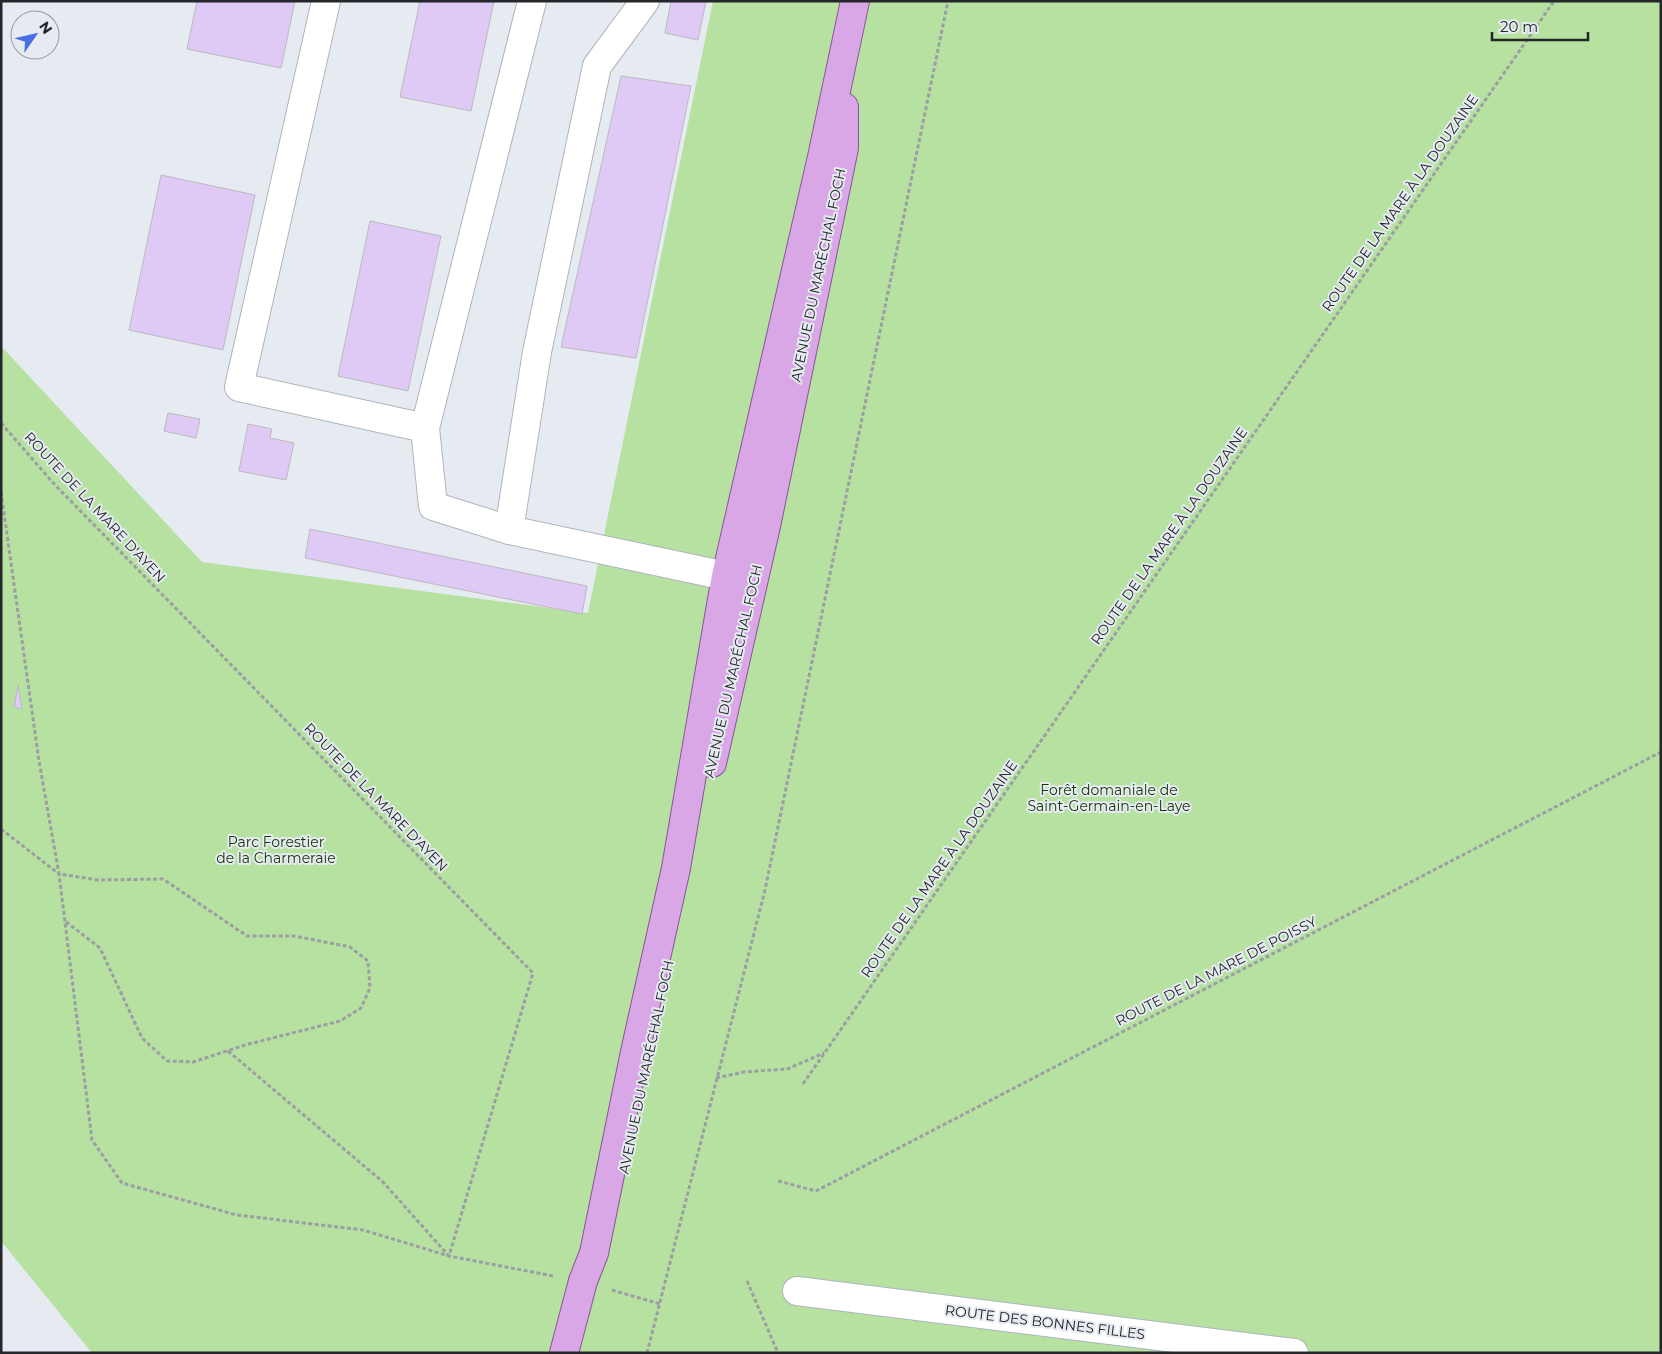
<svg xmlns="http://www.w3.org/2000/svg" width="1662" height="1354" viewBox="0 0 1662 1354" font-family="Montserrat,sans-serif">
  <style>
    .green { fill: #b6e1a1 }
    .building { fill: #dfc9f5; stroke: #bcb9c0 }
    .lines { fill: none; stroke-linecap: round; stroke-linejoin: round }
    .minor-casing { stroke: #afb5bb; stroke-width: 30 }
    .major-casing { stroke: #895498; stroke-width: 30 }
    .path { stroke: #9b9fa4; stroke-width: 3; stroke-dasharray: 4 2.5; stroke-linecap: butt }
    .minor { stroke: #fff; stroke-width: 28 }
    .major { stroke: #d9a7e5; stroke-width: 28 }
    .labels { text-anchor: middle; dominant-baseline: central; stroke-width: 4; stroke-linejoin: round; paint-order: stroke }
    .street-label { font-size: 14px; fill: #242629; stroke: #e5ebf1 }
    .park-label { font-size: 14px; fill: #173404; stroke: #e5ebf1 }
  </style>
  <rect width="100%" height="100%" fill="#e5ebf1"/>
  <path class="green" d="M713 1H1661V1353H92L1 1241V346L202 562 588 613Z"/>
  <path class="building" d="M197 1H295L281 68 187 49Z
    M420 1H494L471 111 400 97Z
    M671 1H706L698 40 665 33Z
    M621 76 691 86 636 358 561 347Z
    M161 175 255 195 223 350 129 330Z
    M370 221 441 236 408 391 338 376Z
    M168 413 200 419 196 438 164 431Z
    M248 424 272 429 270 438 294 443 286 480 239 471Z
    M310 529 587 586 582 614 305 558Z
    M18 685 22 709 14 707Z"/>
  <g class="lines">
    <g class="minor-casing">
      <path id="minor" d="M326 1 239 387 425 428
        M532 1 425 428 433 506 509 530 726 576
        M509 530 537 352 597 66 645 1
        M797 1291 1294 1353"/>
    </g>
    <g class="major-casing">
      <path id="major" d="M712 763 766 526 844 148V107
        M564 1353 583 1281 594 1253 635 1052 676 868 726 576 822 157 855 1"/>
    </g>
    <path class="path" d="M1 423 55 485 533 973 449 1256
      M1 492 39 761 59 874 98 880 163 879 247 936H294L350 947 368 961 370 988 361 1008 340 1021 245 1045 193 1062 167 1061 142 1038 100 948 65 921
      M1 829 59 874 92 1140 122 1183 237 1215 363 1230 449 1256 553 1276
      M228 1051 383 1182 448 1255
      M716 1078 744 1072 787 1069 824 1053
      M803 1084 1554 1
      M778 1181 816 1191 1661 752
      M747 1281 778 1353
      M612 1290 660 1304
      M647 1353 765 890 948 1"/>
    <use href="#minor" class="minor"/>
    <use href="#major" class="major"/>
  </g>
  <g class="labels">
    <g class="street-label">
      <text transform="translate(1400 203) rotate(-55)">ROUTE DE LA MARE À LA DOUZAINE</text>
      <text transform="translate(818 275) rotate(-78)">AVENUE DU MARÉCHAL FOCH</text>
      <text transform="translate(95 507) rotate(47)">ROUTE DE LA MARE D'AYEN</text>
      <text transform="translate(1169 536) rotate(-55)">ROUTE DE LA MARE À LA DOUZAINE</text>
      <text transform="translate(733 671) rotate(-77)">AVENUE DU MARÉCHAL FOCH</text>
      <text transform="translate(376 797) rotate(46)">ROUTE DE LA MARE D'AYEN</text>
      <text transform="translate(939 869) rotate(-55)">ROUTE DE LA MARE À LA DOUZAINE</text>
      <text transform="translate(1216 971) rotate(-27)">ROUTE DE LA MARE DE POISSY</text>
      <text transform="translate(646 1067) rotate(-78)">AVENUE DU MARÉCHAL FOCH</text>
      <text transform="translate(1045 1322) rotate(7)">ROUTE DES BONNES FILLES</text>
    </g>
    <g class="park-label">
      <text x="1109" y="790">Forêt domaniale de<tspan x="1109" dy="16">Saint-Germain-en-Laye</tspan></text>
      <text x="276" y="842">Parc Forestier<tspan x="276" dy="16">de la Charmeraie</tspan></text>
    </g>
  </g>
  <rect width="1662" height="1354" fill="none" stroke="#242629" stroke-width="5"/>
  <g transform="translate(35 35) rotate(56)"><circle r="24" fill="#e5ebf1" stroke="#989ca1"/>
  <path d="M0-4L9 19L0 12L-9 19Z" fill="#486ee1"/>
  <text y="-8" font-size="14" font-weight="bold" text-anchor="middle" fill="#242629">N</text>
  </g>
  <path d="M1492 32v8h96v-8" fill="none" stroke="#242629" stroke-width="2.5"/>
  <text x="1500" y="32" font-size="15" fill="#242629" stroke="#e5ebf1" stroke-width="4" paint-order="stroke">20 m</text>
</svg>
